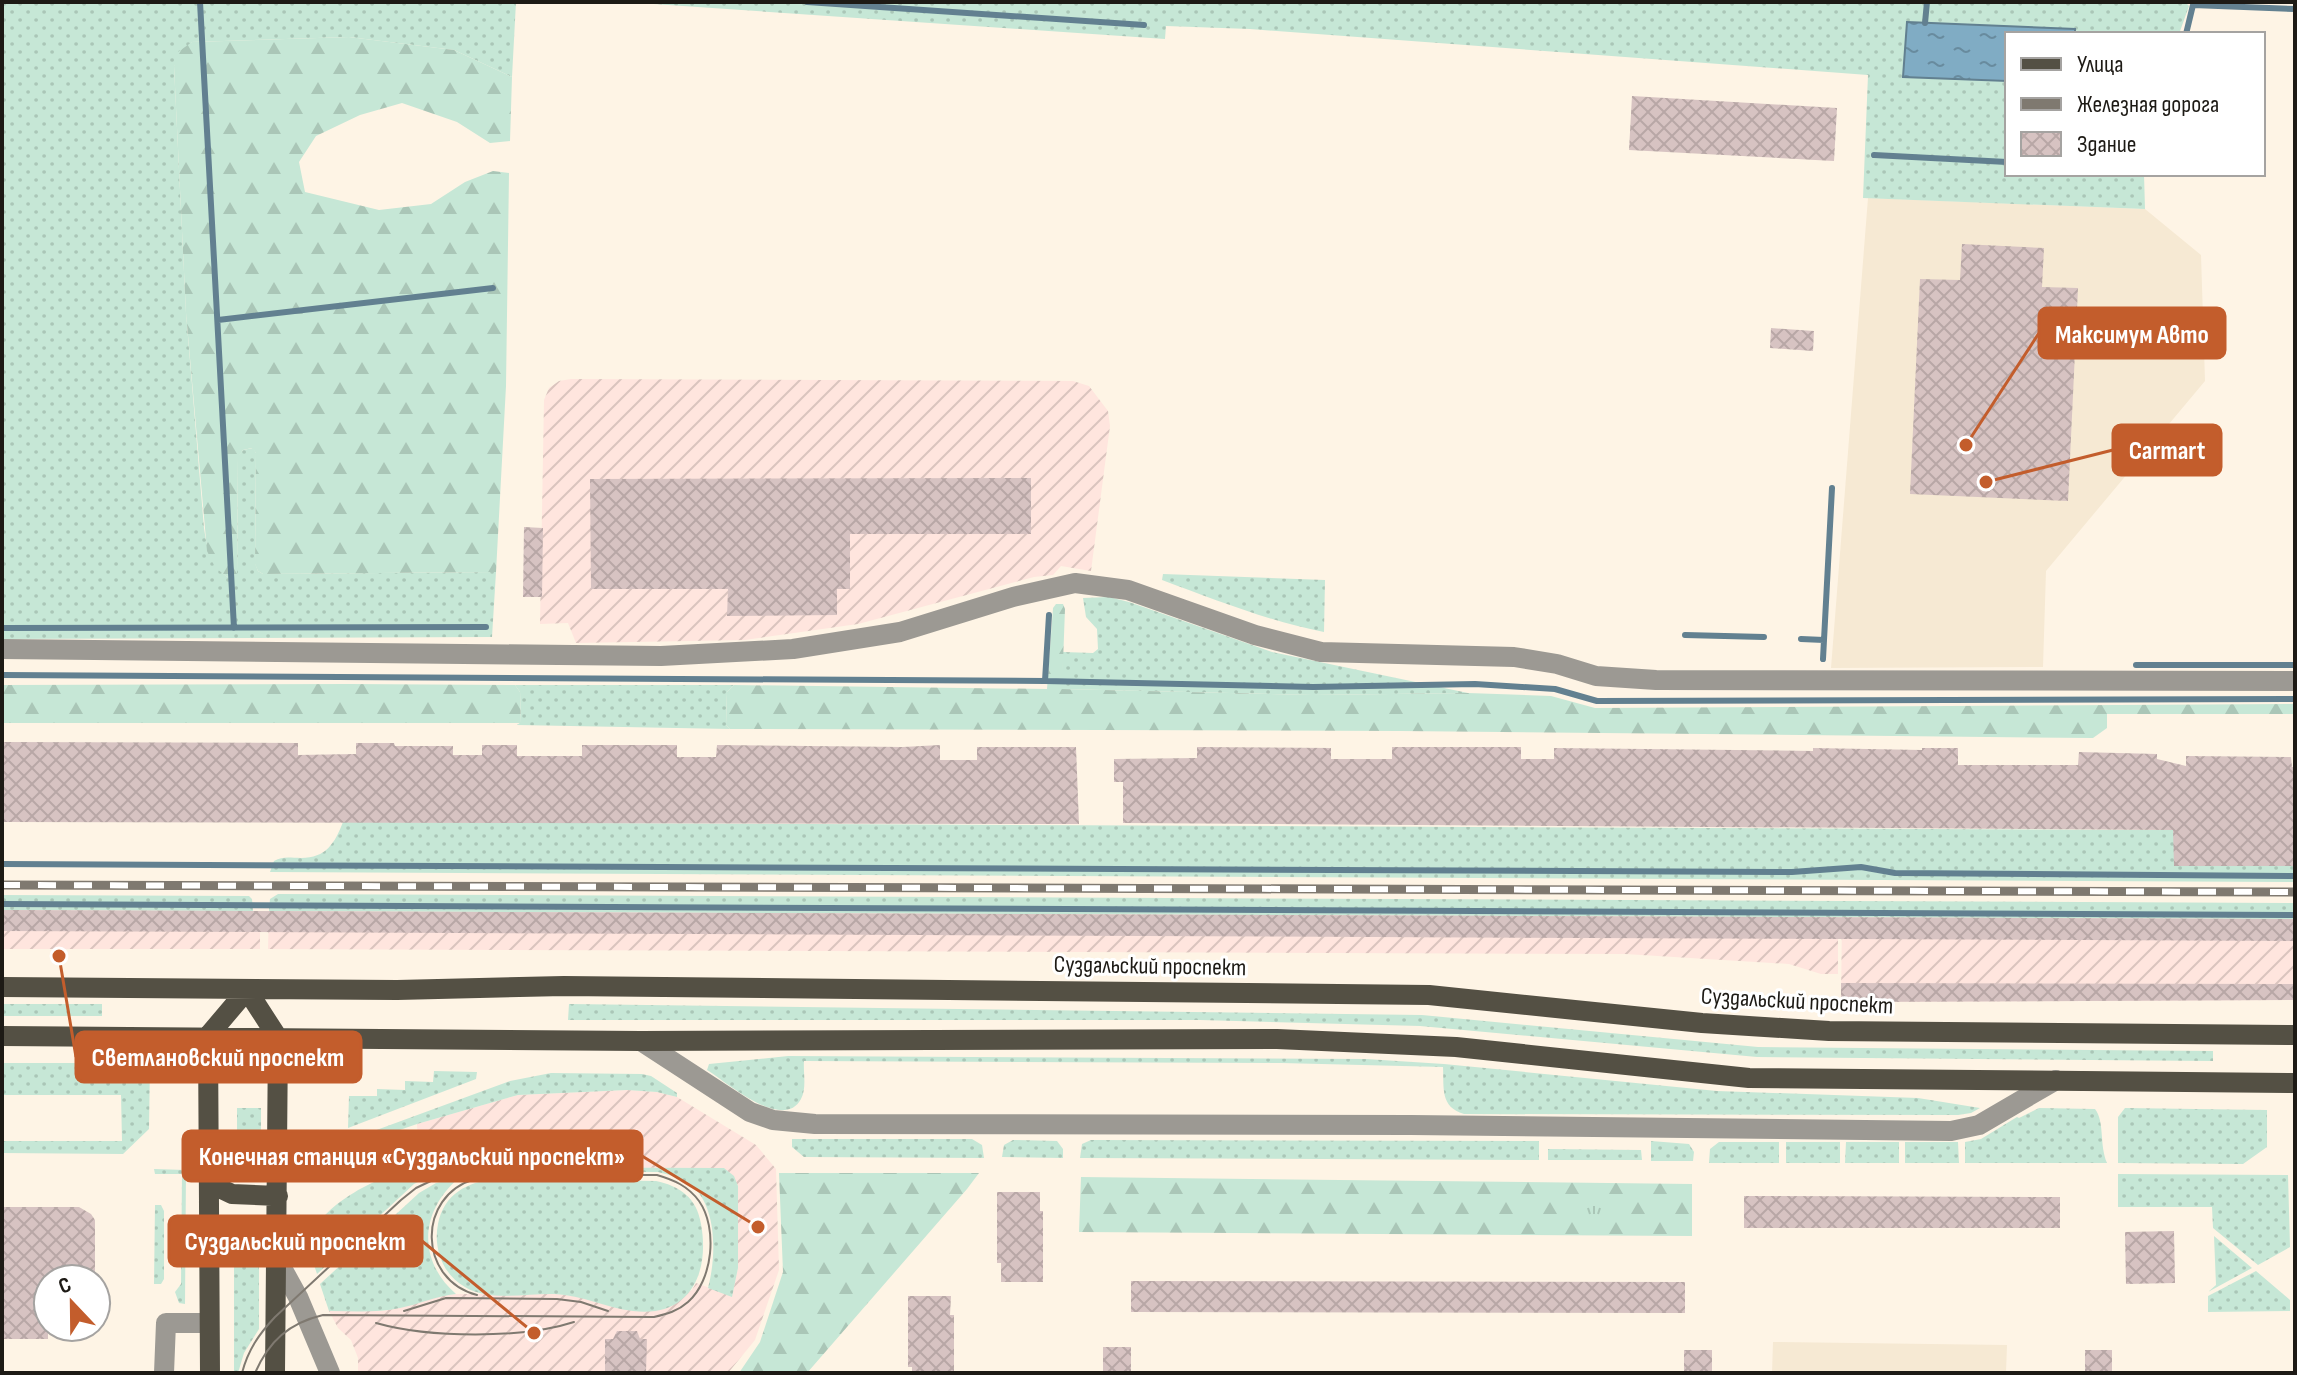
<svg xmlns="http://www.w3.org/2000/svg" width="2297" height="1375" viewBox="0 0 2297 1375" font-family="'Sofia Sans Condensed',sans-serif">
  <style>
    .built { fill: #f6e9d3 }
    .industrial { fill: url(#industrial-furrows) }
    .grass { fill: url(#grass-dots) }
    .forest { fill: url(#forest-firs) }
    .park { fill: url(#park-tufts) }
    .water { fill: url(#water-ripples); stroke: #628090; stroke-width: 2 }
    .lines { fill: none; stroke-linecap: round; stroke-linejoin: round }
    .stream { stroke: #628090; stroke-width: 6 }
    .building { fill: url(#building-cross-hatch) }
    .minor { stroke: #9c9993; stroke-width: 20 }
    .major { stroke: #545044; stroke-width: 20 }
    .tram { stroke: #7f7970; stroke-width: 2 }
    .rail-casing { stroke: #7f7970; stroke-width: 9 }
    .rail { stroke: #fff; stroke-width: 6; stroke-dasharray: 18; stroke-linecap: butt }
    .labels { text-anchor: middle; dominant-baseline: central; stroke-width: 6; stroke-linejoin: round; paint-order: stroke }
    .street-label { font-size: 24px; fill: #1d1a15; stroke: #fff }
    .leader { fill: none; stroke: #c35d2c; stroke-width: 3 }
    .callout-dot { fill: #c35d2c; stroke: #fff; stroke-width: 3 }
    .callout { fill: #c35d2c; stroke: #c35d2c; stroke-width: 3 }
    .callout-label { font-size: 26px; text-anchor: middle; font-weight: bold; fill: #fff }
  </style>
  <defs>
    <pattern id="industrial-furrows" width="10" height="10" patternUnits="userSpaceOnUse" patternTransform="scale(2)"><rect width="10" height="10" fill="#ffe5de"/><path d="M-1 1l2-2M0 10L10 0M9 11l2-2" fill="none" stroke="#dac4be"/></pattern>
    <pattern id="grass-dots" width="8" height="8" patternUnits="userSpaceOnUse" patternTransform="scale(2)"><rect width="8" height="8" fill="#c6e7d6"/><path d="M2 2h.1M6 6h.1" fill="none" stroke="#aac6b7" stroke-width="1.8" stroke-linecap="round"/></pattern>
    <pattern id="forest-firs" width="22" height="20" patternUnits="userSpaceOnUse" patternTransform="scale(2)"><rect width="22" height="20" fill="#c6e7d6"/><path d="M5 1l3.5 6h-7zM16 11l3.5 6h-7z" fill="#aac6b7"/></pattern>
    <pattern id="park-tufts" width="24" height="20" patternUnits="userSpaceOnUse" patternTransform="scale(2)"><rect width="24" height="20" fill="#c6e7d6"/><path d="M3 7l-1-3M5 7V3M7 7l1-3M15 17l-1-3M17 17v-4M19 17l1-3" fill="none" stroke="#aac6b7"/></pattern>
    <pattern id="water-ripples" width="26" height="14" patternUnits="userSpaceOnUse" patternTransform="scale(2)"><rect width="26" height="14" fill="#80acc4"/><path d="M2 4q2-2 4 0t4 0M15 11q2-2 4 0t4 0" fill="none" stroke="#688b9e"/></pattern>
    <pattern id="building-cross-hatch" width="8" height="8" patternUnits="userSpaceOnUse" patternTransform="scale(2)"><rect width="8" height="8" fill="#d7c3c2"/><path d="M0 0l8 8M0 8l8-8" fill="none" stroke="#b8a7a6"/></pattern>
  </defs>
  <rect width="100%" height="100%" fill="#fef4e5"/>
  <path class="built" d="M1868 198 2145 209 2201 255 2205 381 2046 571 2043 667 1831 668Z
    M1773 1342 2007 1345 2006 1373H1772Z"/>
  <path class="industrial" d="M571 379 1073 381 1089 386 1108 411 1110 426 1091 571 1061 566 1053 575 1034 577 858 624 745 640 576 643 568 623 540 624 544 400 549 388 559 381Z
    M2 910 260 911V949H2Z
    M269 911 1838 917V974H1821L1789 964 1625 954 268 949Z
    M1842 916 2295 919V1000L1841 1002Z
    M627 1090 657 1092 677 1097 756 1145 776 1169 779 1270 755 1340 728 1373H358V1358L351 1340 338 1328 329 1311H383L403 1307 429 1298 456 1294H557L581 1297 633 1311H653L667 1307 692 1290 696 1283 732 1296 738 1268V1186L724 1168 419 1167 417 1124 518 1095Z"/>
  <path class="grass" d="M2 2H516L512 77 454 50 349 37 192 42 174 66 186 313 204 528C207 549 210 563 227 577L237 573 238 456 243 450 253 448 256 453 255 563 258 571 263 574 496 572 492 637 2 639Z
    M624 2H2185L2189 6 2179 34H2007V174H2144L2145 209 1863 198 1868 75 1250 29 1166 26 1165 39Z
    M1163 574 1325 580 1324 632C1268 621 1216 600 1162 580Z
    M1109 597 1129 602 1272 652 1468 693 1312 695 1061 689 1063 652 1093 653 1098 649 1097 629 1086 617 1083 598Z
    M515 685H734L727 692 726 725 730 729 517 725 521 722 520 692Z
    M343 822 2174 830V866H2295V882L270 872 274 861C283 856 290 858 301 858 326 858 335 843 343 822Z
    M278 894 2295 903V919L269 911 270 899Z
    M2 895 249 896 252 899 253 911 2 910Z
    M2 1004H102V1016H2Z
    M569 1004 1422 1015 1758 1047 2213 1051V1061L1757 1057 1420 1026 1200 1020H568Z
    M788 1056 1366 1059 1444 1064 1717 1091 1918 1098 1980 1108 1971 1113 1958 1115 1464 1114C1440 1107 1444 1088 1443 1067L1281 1063 804 1061C803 1072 807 1088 801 1099 783 1132 728 1083 707 1070L709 1064Z
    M2 1063H150L149 1129 123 1154 2 1153V1141H122L121 1095H2Z
    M434 1071 477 1072 476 1079 348 1128 349 1096H377V1089L405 1090V1081L433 1082Z
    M551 1073 642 1074 651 1076 677 1093V1097L657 1092 627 1090 518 1095 417 1124 388 1134 345 1157 347 1144 352 1139 510 1081Z
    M237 1108H261V1160L260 1167 252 1174H243L237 1166Z
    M2039 1108 2095 1109C2105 1122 2099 1144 2107 1163H1965V1142L1981 1139 2017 1117 2019 1118Z
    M2125 1108 2267 1110V1147L2243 1164 2118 1163V1117Z
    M792 1139H972L982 1145 984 1158 804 1157 792 1147Z
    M1013 1140 1057 1141 1063 1149V1158L1002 1157 1004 1145Z
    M1091 1140 1539 1141V1160L1080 1158 1082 1144Z
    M1651 1141 1689 1144 1694 1152 1693 1161H1651Z
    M1719 1142H1779V1163H1709L1710 1149Z
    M1786 1142H1840V1163H1786Z
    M1846 1142H1899V1163H1845Z
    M1905 1142H1958L1959 1163H1905Z
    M1548 1149 1641 1150 1642 1160H1548Z
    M419 1167 724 1168 734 1176 738 1186V1268L732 1297 708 1288C716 1258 718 1208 692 1186 682 1178 670 1175 658 1172L452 1171 431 1176 414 1184 317 1274C314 1264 309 1253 310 1243 315 1205 386 1172 419 1167Z
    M154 1169 186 1170 185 1304 179 1303 175 1292 181 1284 182 1174H155Z
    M2118 1174 2288 1175 2290 1247 2258 1265 2213 1228 2212 1207H2118Z
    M459 1178C420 1211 417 1260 456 1294 436 1296 420 1304 400 1308 377 1313 353 1311 329 1311L320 1284 419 1193 436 1183Z
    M495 1179 656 1181C680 1186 697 1198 701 1224 710 1273 690 1318 633 1311 606 1308 582 1295 555 1294 528 1293 489 1302 465 1287 443 1275 433 1248 438 1224 444 1194 467 1182 495 1179Z
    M155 1205H161L164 1211V1279L161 1284H154Z
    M2214 1236 2252 1268 2208 1292 2216 1285Z
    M245 1240 257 1245 259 1253V1329L244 1353 238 1373H234V1255L238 1244Z
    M2256 1271 2290 1300V1311L2208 1312V1296Z"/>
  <path class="forest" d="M349 37 454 50 512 77 510 141 490 143 457 122 402 103 360 115 316 136 299 162 305 192 379 210 431 204 465 182 493 171 509 173 506 386 496 572 263 574 258 571 255 564 256 453 252 448 243 450 238 457 237 574 227 577 215 567 207 551 186 313 174 66 178 52 192 42Z
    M1056 604H1063L1065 609 1062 689 1312 695 1468 693 1551 696 1595 708 2295 704V714H2107V728L2093 738 1400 731 730 729 726 725 727 692 734 685 1047 689 1053 608Z
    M349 684 515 685 520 692 521 723H2V685Z
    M779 1173H979L967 1189 807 1373H739L760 1342 783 1272Z
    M1081 1177 1692 1184V1236L1079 1232Z"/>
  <path class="park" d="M1557 1200H1626V1218H1557Z"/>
  <path class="water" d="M1907 22 2075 29V34H2007V81L1903 77Z"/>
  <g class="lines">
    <path class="stream" d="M200 2 234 628
      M807 2 1144 25
      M1925 23 1927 2
      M2186 34 2193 5 2295 9
      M1874 155 2007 162
      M218 320 493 288
      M2 628 486 627
      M1685 635 1764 637
      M1801 639 1824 640
      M1823 659 1832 488
      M2136 665H2295
      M2 675 1045 681 1313 687 1475 684 1555 689 1597 701 2295 699
      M1045 681 1049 615
      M2 864 1792 872 1861 867 1895 873 2295 876
      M2 904 2295 915"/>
  </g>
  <path class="building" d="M1632 96 1837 108 1834 161 1629 150Z
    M1962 244 2044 248 2042 287 2078 288 2068 501 1910 494 1920 279 1960 280Z
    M1771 328 1814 331 1813 351 1770 348Z
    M1031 478V534H850V589H837V615L727 616 728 589H591L590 479Z
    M524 527 543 528 542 597H523Z
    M2 742 298 743V755L356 754V743H394L395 746H453V755H482V745H517V756H582V745H677V757H716L717 745 903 747 940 745V760H977V747H1076L1079 824 2 822Z
    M1197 747 1331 748V759H1392V747H1521V759H1554V748L1813 751V748L1922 750V748H1958V765H2078L2079 752 2157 754V759L2186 766V756L2291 757 2292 767H2295V866H2174L2173 830 1123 823V782H1114V759L1197 758Z
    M2 910 2295 919V941L2 931Z
    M1841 983 2295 984V1000L1841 1002Z
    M997 1192H1040V1211H1043V1282H1001V1263H997Z
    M1744 1196 2060 1197V1228H1744Z
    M2 1207H79L91 1214 95 1220V1279H48V1339H2Z
    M2174 1231 2175 1283 2126 1284 2125 1232Z
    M1131 1281 1685 1282V1313L1131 1312Z
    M908 1296H951L950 1315H954V1373H912V1367H908Z
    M617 1331H637L640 1339H647L646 1372H605V1339H613Z
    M1103 1347H1131V1373H1103Z
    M1684 1350H1712V1373H1684Z
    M2085 1350H2112V1373H2085Z"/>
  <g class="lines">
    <path class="minor" d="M2 649 661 656 793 649 900 632 1013 597 1075 583 1128 590 1255 635 1321 652 1514 657 1557 664 1596 676 1656 680 2295 681
      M641 1041 750 1112 773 1120 815 1124 1411 1125 1951 1131 1979 1125 2056 1080
      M277 1259 298 1297 330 1373
      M164 1373 166 1323H209"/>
    <path class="major" d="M2 987 397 990 564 986 1429 995 1702 1023 1829 1031 2295 1035
      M247 990 278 1038 275 1373
      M2 1036 641 1041 1277 1039 1456 1047 1749 1078 2295 1083
      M209 1183 232 1194 278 1196
      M210 1241C237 1222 249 1223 277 1241
      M210 1373 208 1036 247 990"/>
    <path class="tram" d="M475 1179C416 1196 418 1280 477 1295
      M404 1311 446 1298 557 1299 581 1302 608 1311
      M376 1323C429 1338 522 1339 574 1322
      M242 1373C248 1350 259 1334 275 1317L401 1200 416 1188 435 1179 452 1175H657C674 1180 688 1186 699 1201 718 1228 713 1280 688 1302 678 1311 667 1314 654 1317L323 1315C289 1323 269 1341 255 1373"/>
    <g class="rail-casing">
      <path id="rail" d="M2 885 2295 892"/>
    </g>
    <use href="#rail" class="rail"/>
  </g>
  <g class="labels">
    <g class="street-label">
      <text transform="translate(1150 966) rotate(1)">Суздальский проспект</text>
      <text transform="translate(1797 1001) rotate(3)">Суздальский проспект</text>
    </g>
  </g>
  <path class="leader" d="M1966 445L2039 333M1986 482L2113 450M59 956L76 1057M758 1227L642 1156M534 1333L422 1241"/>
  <g class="callout-dot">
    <circle cx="1966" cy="445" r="8"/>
    <circle cx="1986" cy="482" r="8"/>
    <circle cx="59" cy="956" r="8"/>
    <circle cx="758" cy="1227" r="8"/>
    <circle cx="534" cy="1333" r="8"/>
  </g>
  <g class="callout">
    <rect x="2039" y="308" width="186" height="50" rx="8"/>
    <rect x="2113" y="425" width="108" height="50" rx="8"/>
    <rect x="76" y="1032" width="285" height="50" rx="8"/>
    <rect x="183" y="1131" width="459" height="50" rx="8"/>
    <rect x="169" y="1216" width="253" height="50" rx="8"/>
  </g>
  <g class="callout-label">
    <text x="2132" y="343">Максимум Авто</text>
    <text x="2167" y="459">Carmart</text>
    <text x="218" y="1066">Светлановский проспект</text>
    <text x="412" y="1165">Конечная станция «Суздальский проспект»</text>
    <text x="295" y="1250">Суздальский проспект</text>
  </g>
  <rect width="2297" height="1375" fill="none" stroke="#1d1a15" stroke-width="8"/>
  <rect x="2005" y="32" width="260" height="144" fill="#ffffff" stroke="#a5a3a1" stroke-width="2"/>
  <rect x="2021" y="58" width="40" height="12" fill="#545044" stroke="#a5a3a1" stroke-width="2"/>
  <text x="2077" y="72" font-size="24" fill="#1d1a15">Улица</text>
  <rect x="2021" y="98" width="40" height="12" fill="#7f7970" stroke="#a5a3a1" stroke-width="2"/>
  <text x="2077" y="112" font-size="24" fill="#1d1a15">Железная дорога</text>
  <rect x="2021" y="132" width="40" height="24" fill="url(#building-cross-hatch)" stroke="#a5a3a1" stroke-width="2"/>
  <text x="2077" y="152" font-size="24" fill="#1d1a15">Здание</text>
  <g transform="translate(72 1303) rotate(338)"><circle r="38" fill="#ffffff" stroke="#a5a3a1" stroke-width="2"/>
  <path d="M0-6L14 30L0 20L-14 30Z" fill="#c35d2c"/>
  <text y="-12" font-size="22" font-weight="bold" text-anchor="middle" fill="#1d1a15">С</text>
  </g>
</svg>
